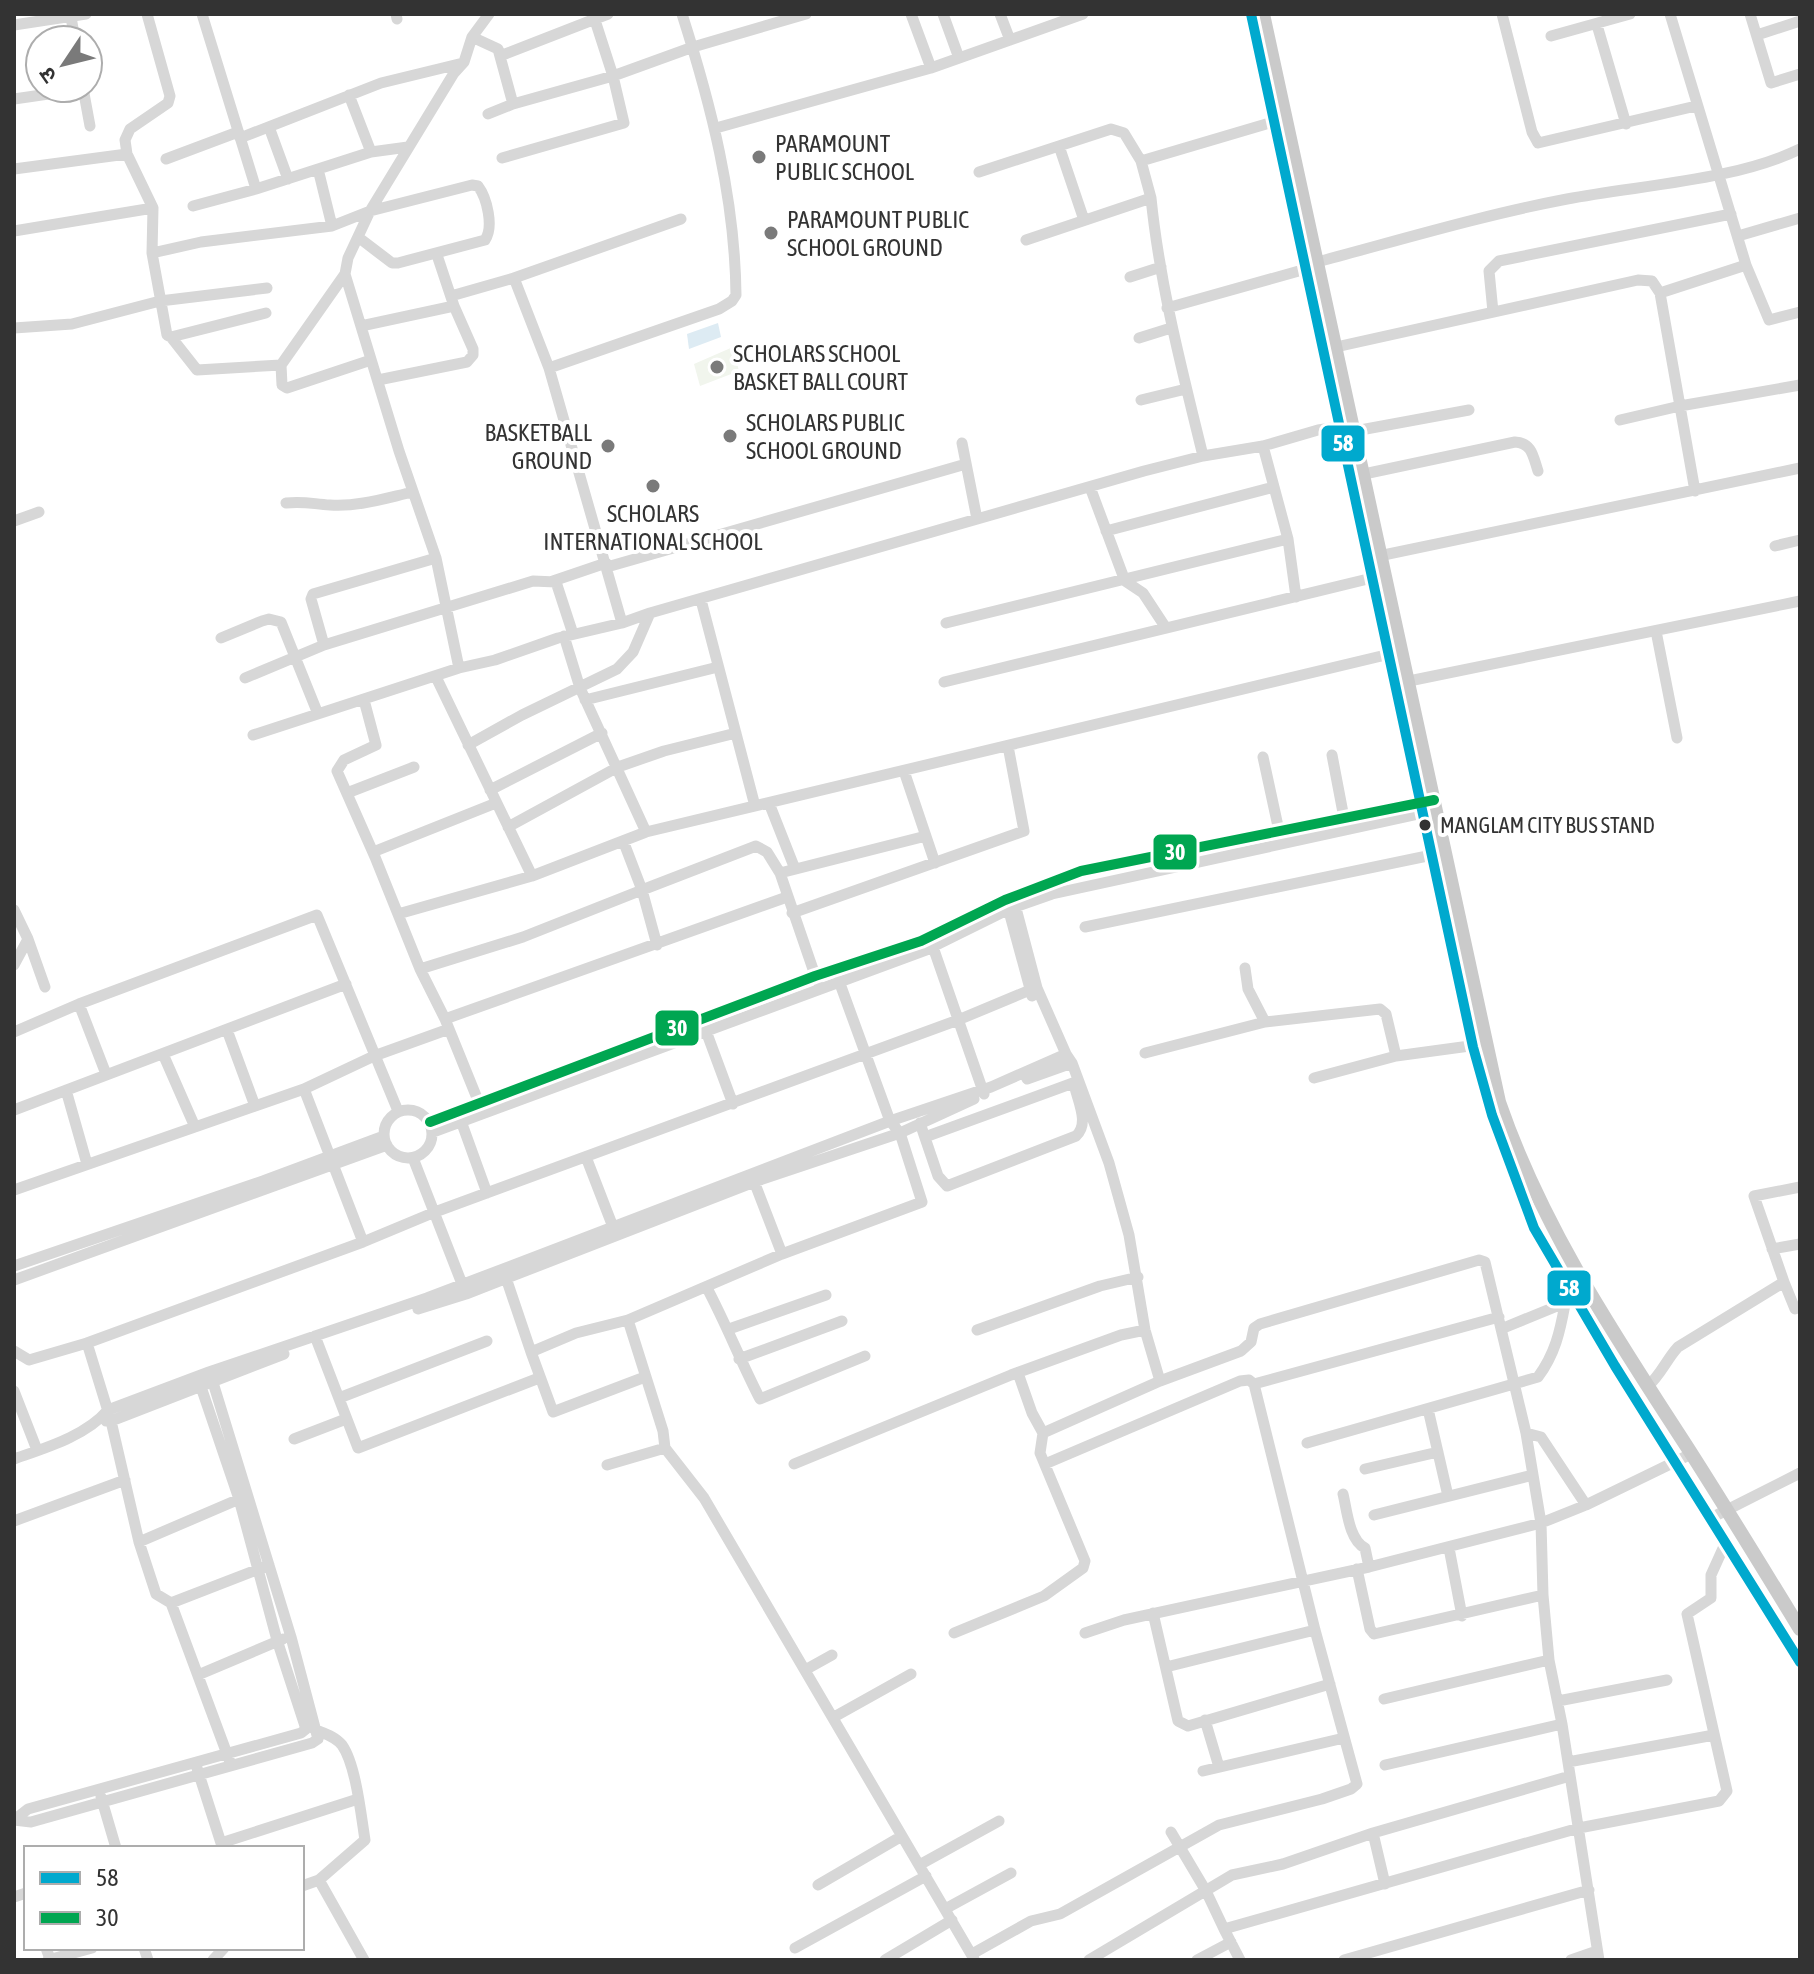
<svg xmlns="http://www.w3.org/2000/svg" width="1814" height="1974" viewBox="0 0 1814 1974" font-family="'Asap Condensed','Noto Sans Devanagari',sans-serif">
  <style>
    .green { fill: #f1f5ed }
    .water { fill: #ddebf3 }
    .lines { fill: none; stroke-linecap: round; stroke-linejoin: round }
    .minor { stroke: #d7d7d7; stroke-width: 11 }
    .major { stroke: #cacaca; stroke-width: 14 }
    .bus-1-casing { stroke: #fff; stroke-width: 16 }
    .bus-2-casing { stroke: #fff; stroke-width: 16 }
    .bus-1 { stroke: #00a9ce; stroke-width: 10 }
    .bus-2 { stroke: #00a651; stroke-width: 10 }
    .poi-dot { fill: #7a7a7a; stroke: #fff; stroke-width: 3 }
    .bus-dot { fill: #333; stroke: #fff; stroke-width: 3 }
    .labels { text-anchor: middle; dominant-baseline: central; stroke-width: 8; stroke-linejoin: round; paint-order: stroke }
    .bus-label { font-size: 22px; fill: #333; stroke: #fff; text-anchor: start }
    .poi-label { font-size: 24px; fill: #333; stroke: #fff; text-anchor: start }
    .line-badge { stroke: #fff; stroke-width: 3 }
    .badge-label { font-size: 22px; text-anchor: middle; font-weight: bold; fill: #fff }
  </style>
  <rect width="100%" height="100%" fill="#fff"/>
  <path class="green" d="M733 347 739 371 700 386 694 364Z"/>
  <path class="water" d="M718 323 721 337 689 349 687 334Z"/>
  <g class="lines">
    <path class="minor" d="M147 14 170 96 168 103 130 129 125 140 127 154 153 208 152 253 167 335 171 337 266 313
      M202 14 256 189 371 152 408 147
      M396 14 397 19
      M911 14 931 68
      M943 14 959 58
      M1000 14 1010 40
      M1502 14 1532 132 1538 143 1696 106
      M1670 14 1746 265 1769 320 1800 312
      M1750 14 1771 83 1800 74
      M71 17 75 40
      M14 25 86 14
      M1597 25 1626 124
      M1757 35 1800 21
      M1551 36 1630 14
      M472 37 498 49 513 104
      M500 56 608 14
      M83 88 90 126
      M349 95 371 152
      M14 99 83 89
      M488 114 513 104 613 76 693 47 806 14
      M269 127 288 179
      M716 128 931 68 1083 14
      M240 138 381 83 463 63
      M1059 146 1084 220
      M502 158 624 123 613 76 593 14
      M166 159 238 132
      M1141 161 1273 122
      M14 169 127 154
      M318 169 332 226
      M979 172 1111 129 1124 133 1141 161 1151 198 1026 240
      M1151 198C1160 286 1182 370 1203 456
      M193 206 256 189
      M14 231 153 208
      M1738 236 1800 218
      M152 253 201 242 332 226 370 211 472 185 478 186C487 198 494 227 485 240L398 263H392L358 237
      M1317 262C1400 240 1483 215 1567 199 1640 185 1734 181 1800 149
      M345 274 281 365 282 385 287 388 371 360
      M1130 277 1161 267
      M514 278 681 219
      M1660 293 1746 265
      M451 296 514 278 549 368 622 623
      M1167 308 1306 269
      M1493 312 1489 271 1499 261 1731 214
      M361 326 454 306 437 255
      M14 328 72 324 160 301 267 288
      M171 337 197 370 281 365
      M1139 338 1171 328
      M1336 347 1638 280 1652 281 1660 293 1695 491
      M549 368 719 309 732 301 736 295C735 198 711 105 682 14
      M378 380 467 362 473 355V349L454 306
      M1141 400 1186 389
      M1620 420 1680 406 1800 385
      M1355 431 1469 410
      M962 443 977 519
      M1263 446 1288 539 1296 597
      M1364 474 1515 442C1532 443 1533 456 1538 471
      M1090 487 1125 581 1143 593 1166 628
      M286 503C304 501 313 504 330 505 358 507 386 498 413 492
      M14 521 39 512
      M1106 531 1274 487
      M1775 546 1800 540
      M1374 557 1800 468
      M607 567 966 464
      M553 581 606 563
      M701 600 755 806
      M946 623 1288 539
      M1656 631 1677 738
      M564 636 580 688 646 832
      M221 638 262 621 269 619 281 622 318 714
      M324 645 311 599 313 594 436 558
      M459 668 436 558 399 451 345 274 348 258 370 211 454 73 464 62 472 37 489 14
      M436 677 532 876
      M245 678 324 645 533 581 556 582 573 634
      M1409 681 1800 601
      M944 682 1372 578
      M364 700 376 745 344 760 337 771 375 857 420 969 445 1019 479 1103
      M585 700 718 667
      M253 735 459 668 495 660 558 638 622 623 650 613 1144 471 1203 456 1263 446 1318 430 1345 426
      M468 745 522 715 617 669 633 652 650 613
      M1332 755 1344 818
      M1263 757 1279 831
      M904 771 935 863
      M490 790 602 733
      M347 793 414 767
      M769 803 795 869
      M508 827 618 767 664 751 736 733
      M373 852 496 803
      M780 873 926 836
      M1013 897 1037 988 1066 1054 1072 1063 1109 1163 1129 1235 1145 1330 1160 1381 1241 1351 1251 1342 1254 1328 1260 1324 1479 1260 1485 1262 1526 1433 1541 1523 1369 1567 1124 1620 1085 1633
      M1007 904 1032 996
      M14 910 28 939 14 965
      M792 913 1024 831 1008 746
      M398 914 532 876 646 832 1394 653
      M1085 927 1432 855
      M28 939 45 987
      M657 945 642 890 756 846 767 852 780 873 817 981
      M933 947 984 1094
      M1245 968 1248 989 1265 1022 1380 1009 1386 1014 1396 1056 1477 1045
      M420 969 523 937 642 890 624 843
      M79 1004 106 1074
      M445 1019 787 897
      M227 1030 255 1106
      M706 1031 733 1104
      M14 1032 79 1004 317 915 398 1111
      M1145 1053 1265 1022
      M163 1054 195 1127
      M1314 1078 1396 1056
      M1027 1079 1072 1063
      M304 1089 363 1242
      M66 1090 87 1164
      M384 1134a24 24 0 1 1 48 0a24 24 0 1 1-48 0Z
      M14 1110 346 984
      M461 1121 487 1193
      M430 1122 815 976 921 941 1005 900 1081 871 1427 801
      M920 1123 938 1176 947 1186 1076 1136C1089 1124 1079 1104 1075 1088
      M433 1132 926 950 1009 909 1052 894 1428 812
      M925 1137 1073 1083
      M586 1157 613 1227
      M413 1158 464 1289
      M752 1176 782 1254
      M14 1190 304 1089 374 1056 449 1029
      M1772 1249 1800 1244
      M14 1266 263 1181 384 1136
      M504 1272 531 1352 576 1333 628 1320
      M14 1280 387 1145
      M1784 1282 1795 1309
      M707 1288C726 1324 741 1362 760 1399L865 1356
      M418 1309 466 1294 754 1182 900 1133 974 1099
      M729 1329 826 1295
      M1501 1329 1567 1302
      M977 1330 1100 1286 1138 1277
      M315 1336 358 1448 539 1378
      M14 1351 29 1360 87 1343
      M531 1352 553 1412 645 1377
      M739 1359 842 1321
      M1018 1373 1032 1413 1043 1433
      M1254 1384 1499 1317
      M1647 1387C1661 1375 1666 1360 1678 1347L1784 1282 1754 1196 1800 1187
      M14 1391 37 1450
      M339 1398 487 1341
      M1428 1409 1448 1496
      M106 1421H111L284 1354
      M1526 1433 1541 1437 1586 1505
      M294 1439 346 1419
      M1307 1443 1538 1377C1555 1354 1560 1332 1565 1304
      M665 1448 704 1498 974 1959
      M14 1459C45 1448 86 1436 108 1410L209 1372 427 1298 890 1121 991 1087 1066 1054
      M794 1464 1011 1375 1121 1335 1145 1330
      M607 1465 665 1448 663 1431 628 1320 782 1254 922 1202 900 1133 890 1121 839 981
      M1365 1469 1438 1452
      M1343 1494C1347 1510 1349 1540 1365 1548L1369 1567
      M1374 1515 1533 1475
      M1709 1519 1800 1473
      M14 1521 125 1480
      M139 1542 244 1497
      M1449 1548 1462 1616
      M269 1565 171 1603 156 1594 139 1542 111 1421 87 1343 363 1242 435 1212 958 1020 1030 990
      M1357 1569 1370 1629 1374 1634 1543 1595
      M171 1603 230 1762
      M1153 1613 1178 1721 1188 1726 1330 1684
      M954 1633 1044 1596 1083 1568 1085 1561 1040 1453 1043 1433 1160 1381
      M1166 1667 1315 1630
      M805 1670 832 1655
      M198 1675 283 1639
      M1384 1699 1549 1660
      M1558 1701 1667 1680
      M834 1717 911 1674
      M1205 1720 1219 1767
      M314 1729C323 1733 335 1736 342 1745 356 1765 361 1815 365 1840L319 1880 364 1960
      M1568 1762 1714 1735
      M1385 1765 1562 1724
      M197 1768 221 1843 358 1799
      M1203 1771 1344 1738
      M101 1797 116 1848
      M14 1820 31 1822 312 1743 318 1739 291 1637 211 1376
      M14 1820 28 1809 301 1733 306 1729 277 1640 239 1499 199 1381
      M1171 1832 1206 1891 1224 1929
      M1373 1833 1385 1884
      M921 1864 999 1821
      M818 1885 902 1836
      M302 1886 319 1880
      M14 1897 26 1893
      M945 1909 1011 1873
      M46 1948 50 1959
      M144 1948 148 1960
      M795 1948 926 1876
      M972 1954 1031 1921 1060 1914 1219 1825 1322 1799 1351 1789 1357 1784 1315 1630 1254 1384 1249 1380 1240 1381 1045 1464
      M48 1960 92 1948
      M213 1960 224 1948
      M885 1960 952 1920
      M1089 1960 1232 1875 1283 1864 1373 1833 1570 1776
      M1197 1960 1231 1942
      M1240 1960 1224 1929 1579 1828 1719 1801 1727 1791 1687 1614 1711 1598V1575L1725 1544
      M1344 1960 1589 1890
      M1571 1960 1597 1951
      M1599 1960 1562 1724 1549 1660 1543 1595 1541 1523 1586 1505 1691 1454"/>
    <path class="major" d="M1251 14 1473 1047 1492 1115 1534 1228 1615 1366 1800 1662
      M1263 14 1499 1102C1543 1230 1618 1340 1691 1453 1728 1511 1764 1570 1800 1629"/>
    <g class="bus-1-casing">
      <path id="bus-1" d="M1251 14 1473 1047 1492 1115 1534 1228 1615 1366 1800 1662"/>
    </g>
    <g class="bus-2-casing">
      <path id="bus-2" d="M430 1122 815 976 921 941 1005 900 1081 871 1434 800"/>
    </g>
    <use href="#bus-1" class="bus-1"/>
    <use href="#bus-2" class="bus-2"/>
  </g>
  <g class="poi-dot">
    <circle cx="759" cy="157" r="8"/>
    <circle cx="771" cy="233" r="8"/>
    <circle cx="717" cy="367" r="8"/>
    <circle cx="730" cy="436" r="8"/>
    <circle cx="608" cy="446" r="8"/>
    <circle cx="653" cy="486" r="8"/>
  </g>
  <circle class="bus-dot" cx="1425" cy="825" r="7"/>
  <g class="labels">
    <g class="bus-label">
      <text x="1440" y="825">MANGLAM CITY BUS STAND</text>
    </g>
    <g class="poi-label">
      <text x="775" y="143">PARAMOUNT<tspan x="775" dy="28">PUBLIC SCHOOL</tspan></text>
      <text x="787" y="219">PARAMOUNT PUBLIC<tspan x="787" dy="28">SCHOOL GROUND</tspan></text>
      <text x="733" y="353">SCHOLARS SCHOOL<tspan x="733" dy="28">BASKET BALL COURT</tspan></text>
      <text x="746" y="422">SCHOLARS PUBLIC<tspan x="746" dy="28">SCHOOL GROUND</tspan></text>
      <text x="592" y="432" text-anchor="end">BASKETBALL<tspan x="592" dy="28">GROUND</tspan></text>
      <text x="653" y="513" text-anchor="middle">SCHOLARS<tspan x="653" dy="28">INTERNATIONAL SCHOOL</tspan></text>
    </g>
  </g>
  <g class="line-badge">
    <rect x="1320" y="424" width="46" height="39" rx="8" fill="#00a9ce"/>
    <rect x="1152" y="833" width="46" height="38" rx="8" fill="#00a651"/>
    <rect x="654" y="1009" width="46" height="38" rx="8" fill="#00a651"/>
    <rect x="1546" y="1269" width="46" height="38" rx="8" fill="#00a9ce"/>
  </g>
  <g class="badge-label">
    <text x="1343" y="451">58</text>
    <text x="1175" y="860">30</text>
    <text x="677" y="1036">30</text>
    <text x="1569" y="1296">58</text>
  </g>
  <rect width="1814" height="1974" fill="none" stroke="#333333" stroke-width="32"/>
  <rect x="24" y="1846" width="280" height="104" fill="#ffffff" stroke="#adadad" stroke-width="2"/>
  <rect x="40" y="1872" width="40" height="12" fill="#00a9ce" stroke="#adadad" stroke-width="2"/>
  <text x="96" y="1886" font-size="24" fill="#333333">58</text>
  <rect x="40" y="1912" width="40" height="12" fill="#00a651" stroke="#adadad" stroke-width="2"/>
  <text x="96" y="1926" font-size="24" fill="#333333">30</text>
  <g transform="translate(64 64) rotate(235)"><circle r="38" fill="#ffffff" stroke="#adadad" stroke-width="2"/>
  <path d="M0-6L14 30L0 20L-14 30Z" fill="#7a7a7a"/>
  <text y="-12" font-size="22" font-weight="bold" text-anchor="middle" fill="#333333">उ</text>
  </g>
</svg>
